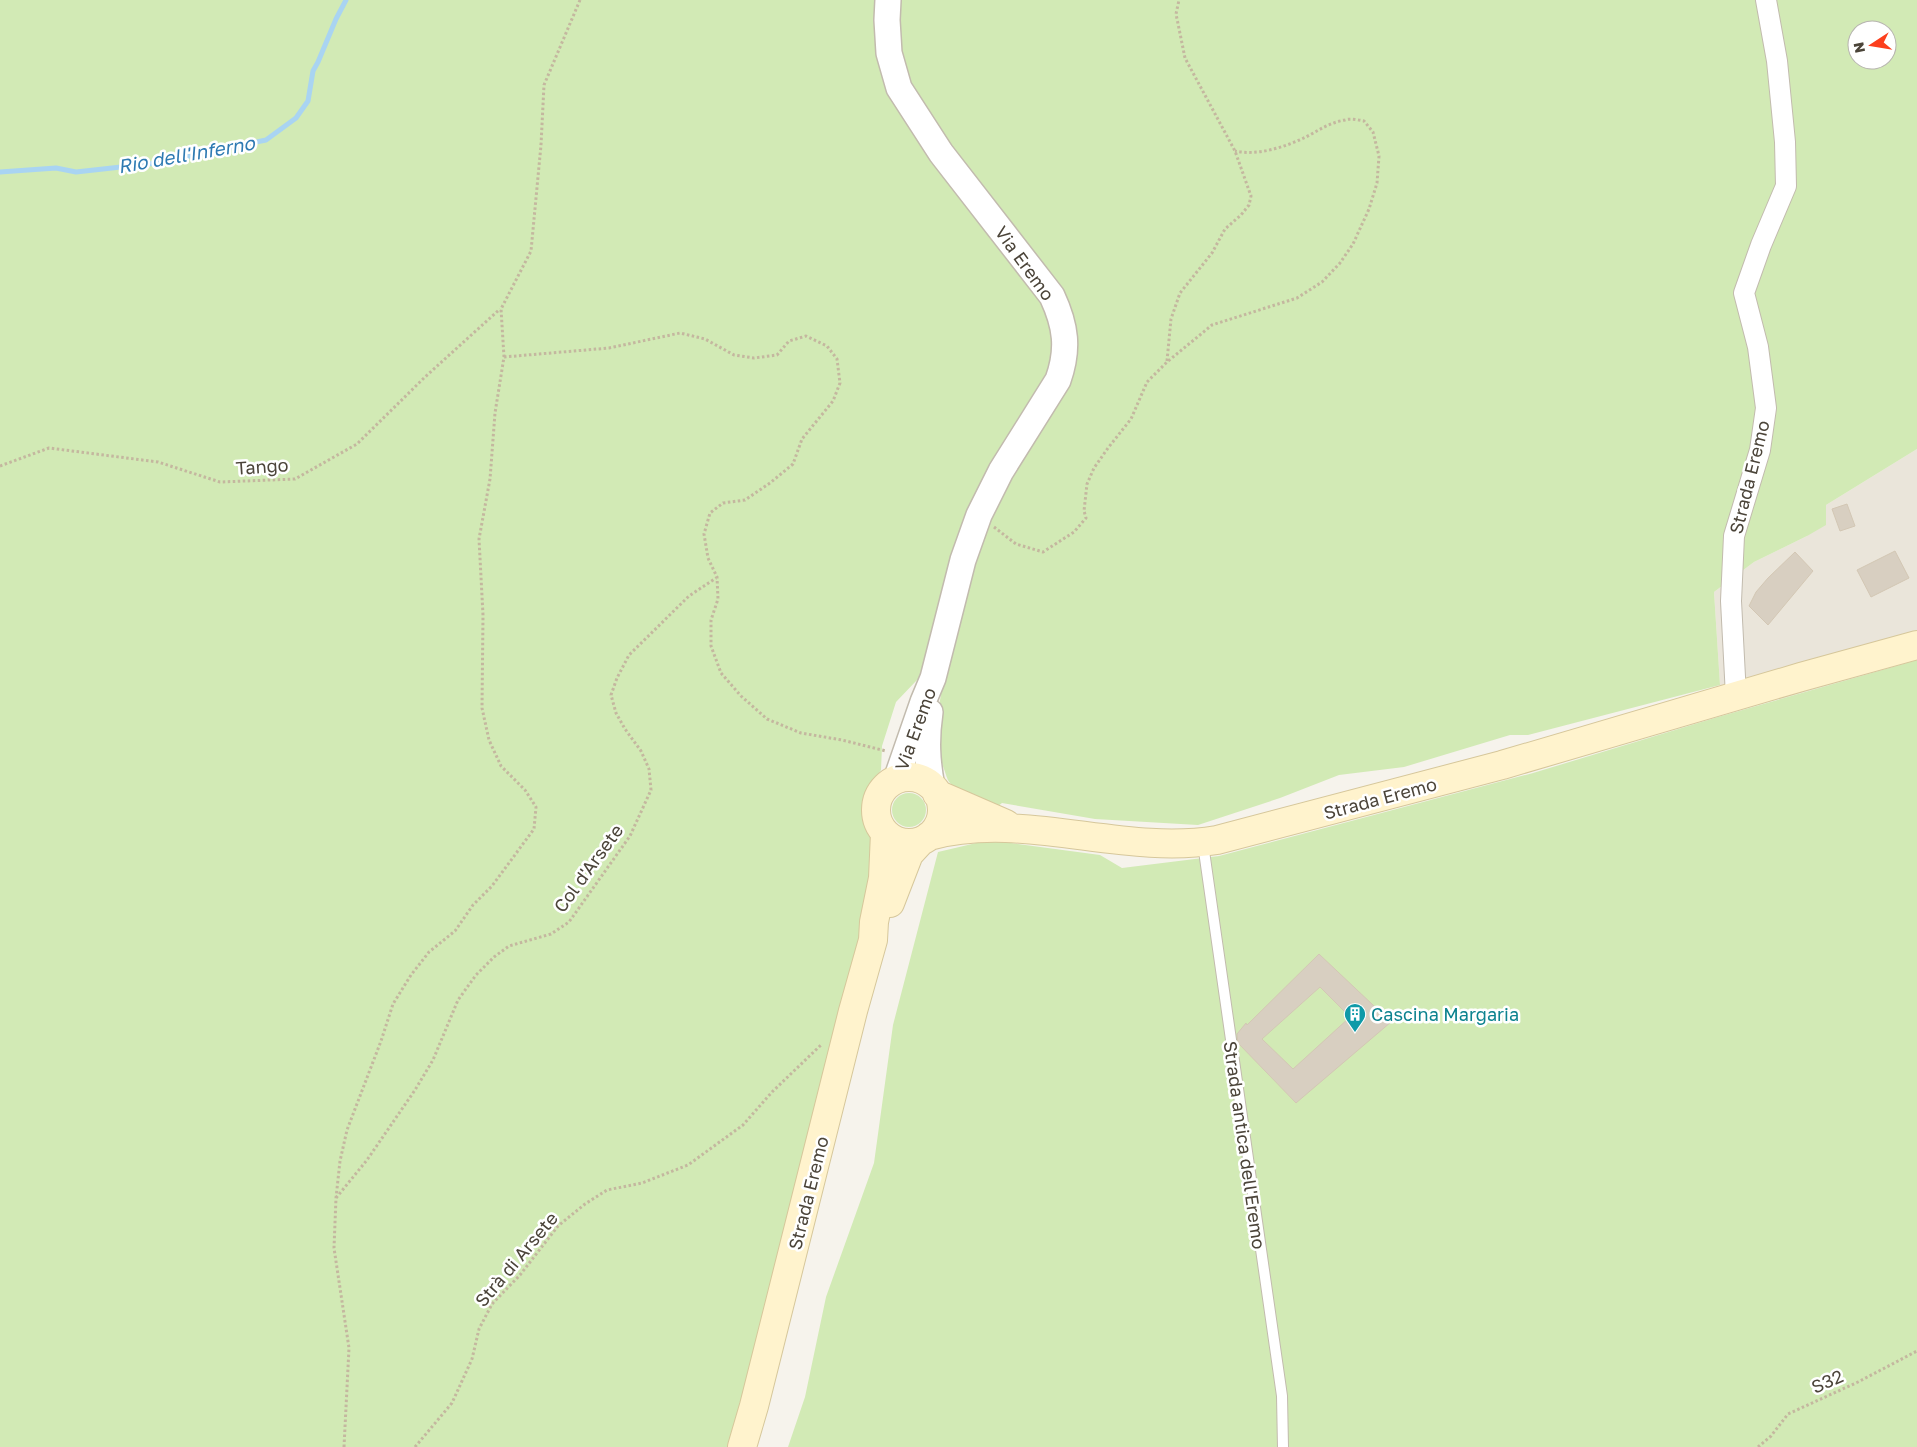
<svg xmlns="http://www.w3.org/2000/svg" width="1917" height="1447" viewBox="0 0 1917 1447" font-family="'Golos Text',sans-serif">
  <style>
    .residential { fill: #eae5da }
    .green { fill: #d2eab5; fill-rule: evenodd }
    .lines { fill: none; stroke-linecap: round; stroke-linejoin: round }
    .stream { stroke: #a9d4f2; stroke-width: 5 }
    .building { fill: #d8cfc1; stroke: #d3c7b4; fill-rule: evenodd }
    .service-casing { stroke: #c2bbae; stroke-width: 12 }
    .minor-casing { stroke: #c2bbae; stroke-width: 22 }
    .tertiary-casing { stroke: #c2bbae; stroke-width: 28 }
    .secondary-casing { stroke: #d6c79b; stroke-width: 30 }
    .path { stroke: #c4b79f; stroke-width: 3; stroke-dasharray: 2.5 2.5; stroke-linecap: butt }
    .service { stroke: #fff; stroke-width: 10 }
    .minor { stroke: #fff; stroke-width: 20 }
    .tertiary { stroke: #fff; stroke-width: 25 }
    .secondary { stroke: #fff3cd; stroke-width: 28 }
    .labels { text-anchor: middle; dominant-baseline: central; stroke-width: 5; stroke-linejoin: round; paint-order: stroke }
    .street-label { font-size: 18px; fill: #4b4439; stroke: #fff }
    .culture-label { font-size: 18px; fill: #0d838f; stroke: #fff; text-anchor: start }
    .water-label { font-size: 19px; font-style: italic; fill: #2e7ab2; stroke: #fff }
  </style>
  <rect width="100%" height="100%" fill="#f6f3ec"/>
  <path class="residential" d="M1917 449V660L1730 713 1720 685 1714 592 1754 562 1807 536 1826 505Z"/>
  <path class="green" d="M0 0H1917V449L1826 505V525L1807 536 1754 562 1714 592 1720 685 1528 735H1510L1404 767 1339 775 1280 798 1198 825 1095 819 1002 803 993 810C978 803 962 796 950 783 947 780 946 774 944 769 930 731 942 689 950 651L929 663 917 680 896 702 882 746 881 770 866 792 862 802 863 814 871 839 876 875 748 1387 727 1447H0ZM1857 30H1887V60H1857Z
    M1917 660V1447H788L805 1397 826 1297 874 1163 893 1025 938 852 989 840 1100 855 1122 868 1219 856 1533 773 1718 717Z
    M892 810a17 17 0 1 1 34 0a17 17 0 1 1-34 0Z"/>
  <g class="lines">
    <path class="stream" d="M0 172 56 168 76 172 157 163 266 140 296 118 308 101 313 71 318 62 336 19 346 0"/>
  </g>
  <path class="building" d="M1847 504 1855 526 1840 531 1832 509Z
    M1895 551 1909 578 1871 597 1857 570Z
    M1795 552 1813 571 1768 625 1749 606 1756 592 1768 578Z
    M1319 954 1391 1022 1296 1103 1238 1043 1237 1034 1246 1023 1247 1025ZM1320 987 1350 1017 1293 1069 1262 1039Z"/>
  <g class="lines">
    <g class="service-casing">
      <path id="service" d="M1203 844 1282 1396 1283 1447"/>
    </g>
    <g class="minor-casing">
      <path id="minor" d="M1736 696 1731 601 1734 536 1760 450 1766 408 1758 347 1744 293 1761 245 1786 186 1785 142 1777 61 1766 0"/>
    </g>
    <g class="tertiary-casing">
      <path id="tertiary" d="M888 0 887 20 889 53 899 88 941 153 1052 296C1066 326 1069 349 1058 380L1001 471 979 515 963 560 933 678 923 702 896 780
        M930 712C926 740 927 760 932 787"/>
    </g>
    <g class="secondary-casing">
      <path id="secondary" d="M876 810a33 33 0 1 1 66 0a33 33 0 1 1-66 0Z
        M937 794 1006 824
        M929 836C1024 810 1121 856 1217 840L1502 765 1801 677 1917 645
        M890 903 909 854 921 841
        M742 1447 754 1406 853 1011 873 940 874 922 883 878 885 833"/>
    </g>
    <path class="path" d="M504 357 609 348 680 333 705 339 734 355 754 358 777 355 789 341 806 336 827 346 837 359 840 383 833 401 802 439 793 464 770 483 745 500 723 503 710 513 704 534 708 558 717 577 718 599 711 620V646L721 673 741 696 767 719 801 733 842 740 886 751
      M1167 361 1171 319 1180 293 1212 253 1225 229 1241 215 1249 205 1251 196 1235 151 1185 58 1176 14 1179 0
      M0 466 49 448 158 462 220 482 295 479 357 444 425 377 500 309
      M994 527 1016 544 1043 552 1074 532 1086 518 1084 511 1087 484 1094 468 1108 448 1131 419 1147 382 1167 362 1212 325 1297 298 1322 282 1340 263 1353 244 1369 209 1377 183 1379 156 1373 132 1364 121C1358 120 1351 118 1345 120 1331 122 1319 130 1306 137 1285 147 1258 156 1235 151
      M336 1198 367 1160 415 1090 433 1060 458 1000 476 975 494 957 509 946 551 934 569 922 630 836 651 790 649 769 641 751 625 729 616 713 611 695 617 678 629 655 689 596 716 578
      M344 1447 349 1348 334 1248 336 1198 340 1161 347 1130 381 1041 393 1004 411 975 429 952 455 931 473 905 492 886 534 829 536 807 525 790 501 766 489 740 482 708 483 615 479 539 490 479 495 413 504 357 501 309 531 251 541 145 544 85 580 0
      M415 1447 452 1403 472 1359 479 1329 492 1304 520 1275 558 1226 585 1204 607 1190 642 1183 688 1165 743 1125 772 1092 822 1044
      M1758 1447 1771 1436 1788 1414 1858 1382 1917 1351"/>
    <use href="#service" class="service"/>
    <use href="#minor" class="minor"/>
    <use href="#tertiary" class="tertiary"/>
    <use href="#secondary" class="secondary"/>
  </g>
  <defs>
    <g id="building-pin" transform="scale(1.125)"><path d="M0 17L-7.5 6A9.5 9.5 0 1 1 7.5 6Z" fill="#0f9aa8" stroke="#fff"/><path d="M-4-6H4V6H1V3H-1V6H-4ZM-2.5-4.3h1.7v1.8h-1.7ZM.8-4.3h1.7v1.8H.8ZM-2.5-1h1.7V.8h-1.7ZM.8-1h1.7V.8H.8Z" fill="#fff"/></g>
  </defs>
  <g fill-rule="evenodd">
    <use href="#building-pin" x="1355" y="1014"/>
  </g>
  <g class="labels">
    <g class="street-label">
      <text transform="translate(1025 263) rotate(54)">Via Eremo</text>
      <text transform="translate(262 466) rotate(-4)">Tango</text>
      <text transform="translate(1749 477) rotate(-76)">Strada Eremo</text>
      <text transform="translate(915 729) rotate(-70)">Via Eremo</text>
      <text transform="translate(1380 798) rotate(-15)">Strada Eremo</text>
      <text transform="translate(588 868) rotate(-54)">Col d'Arsete</text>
      <text transform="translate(1245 1145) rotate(82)">Strada antica dell'Eremo</text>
      <text transform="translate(808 1193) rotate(-76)">Strada Eremo</text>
      <text transform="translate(516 1259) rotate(-50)">Strà di Arsete</text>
      <text transform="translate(1827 1381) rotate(-24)">S32</text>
    </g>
    <g class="culture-label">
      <text x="1371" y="1014">Cascina Margaria</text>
    </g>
    <g class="water-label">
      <text transform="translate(186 154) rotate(-10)">Rio dell'Inferno</text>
    </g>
  </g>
  <g transform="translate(1872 45) rotate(258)"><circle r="24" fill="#ffffff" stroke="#b7b4b0"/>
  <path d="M0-4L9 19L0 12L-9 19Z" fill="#fc3f1d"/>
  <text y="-8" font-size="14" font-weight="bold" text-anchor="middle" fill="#4b4439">N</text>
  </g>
</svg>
